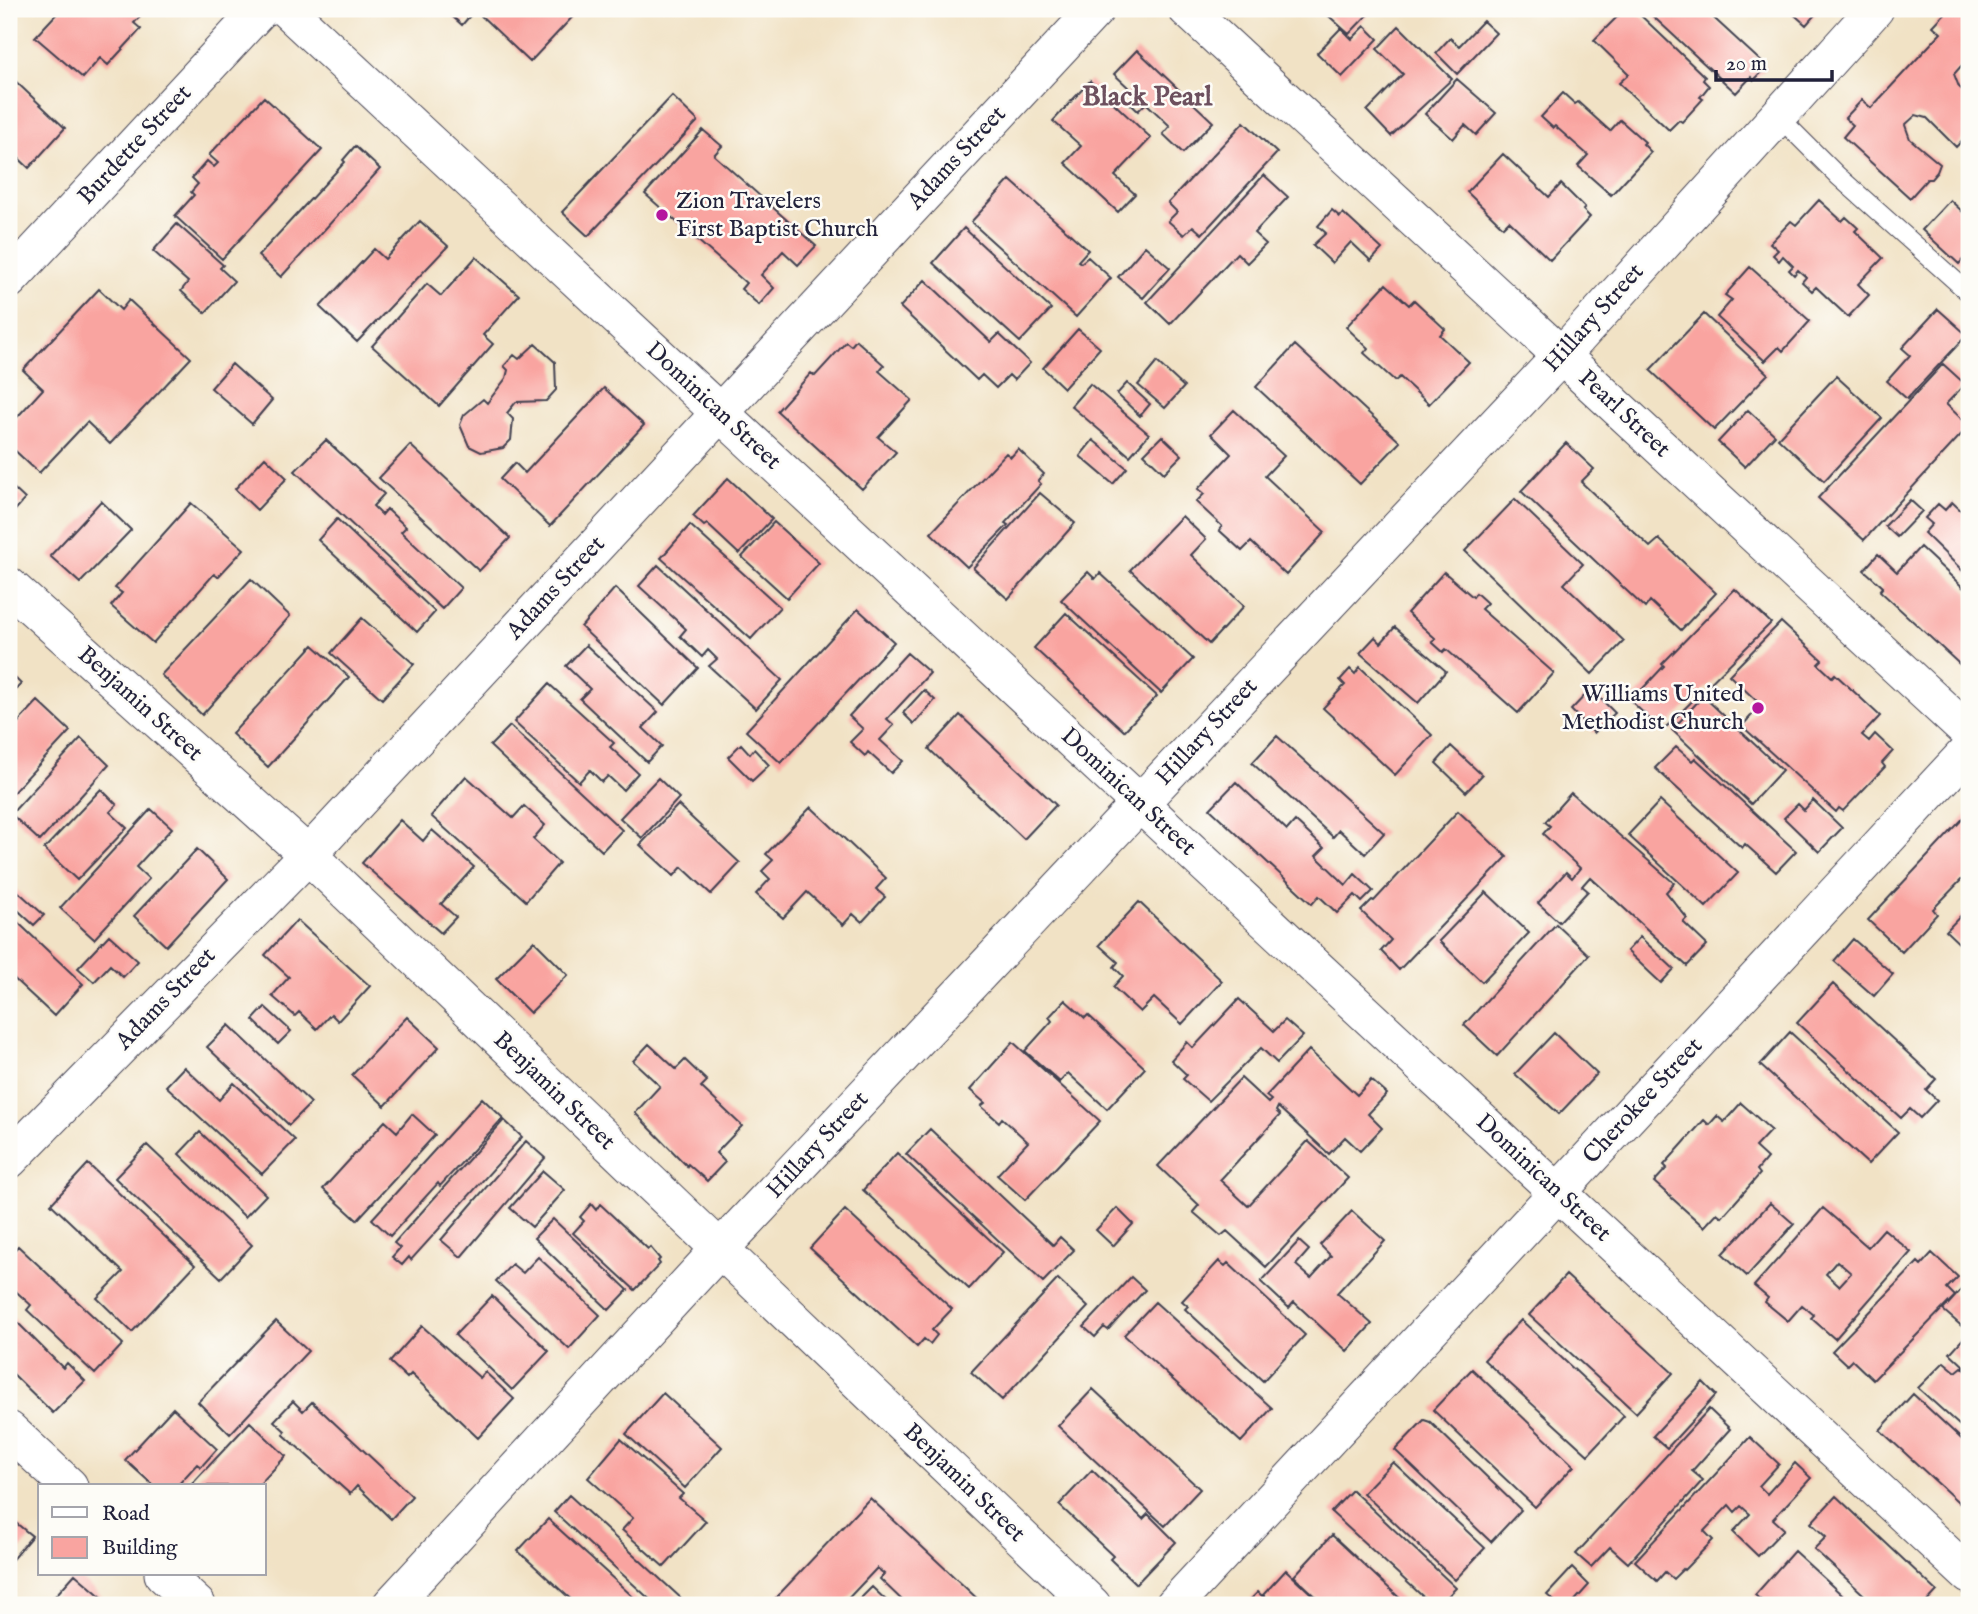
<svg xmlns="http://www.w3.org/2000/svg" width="1978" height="1614" viewBox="0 0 1978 1614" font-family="'IM FELL English',serif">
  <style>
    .building { fill: #f9a4a0; fill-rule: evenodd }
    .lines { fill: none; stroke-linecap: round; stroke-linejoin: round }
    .lane-casing { stroke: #413f50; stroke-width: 20 }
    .street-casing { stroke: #413f50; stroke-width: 39 }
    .lane { stroke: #fff; stroke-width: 18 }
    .street { stroke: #fff; stroke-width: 37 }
    .poi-dot { fill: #b5179e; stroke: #fdfcf7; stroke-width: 2.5 }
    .labels { text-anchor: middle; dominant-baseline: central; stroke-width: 5; stroke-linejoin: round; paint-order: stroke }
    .street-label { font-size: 24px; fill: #22223b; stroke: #fdfcf7 }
    .poi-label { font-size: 24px; fill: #22223b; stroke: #fdfcf7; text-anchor: start }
    .quarter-label { font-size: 28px; font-weight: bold; fill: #6d505e; stroke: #fdfcf7 }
  </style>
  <rect width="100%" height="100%" fill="#fdfcf7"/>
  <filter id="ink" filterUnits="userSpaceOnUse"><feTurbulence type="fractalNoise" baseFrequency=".0143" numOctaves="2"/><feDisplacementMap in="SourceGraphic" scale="14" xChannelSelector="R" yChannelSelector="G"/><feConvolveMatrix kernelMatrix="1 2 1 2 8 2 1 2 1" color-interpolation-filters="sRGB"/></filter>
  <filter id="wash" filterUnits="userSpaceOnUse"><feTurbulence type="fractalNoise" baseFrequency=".00686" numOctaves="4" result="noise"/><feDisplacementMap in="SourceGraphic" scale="28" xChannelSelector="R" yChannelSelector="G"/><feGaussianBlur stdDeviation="1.57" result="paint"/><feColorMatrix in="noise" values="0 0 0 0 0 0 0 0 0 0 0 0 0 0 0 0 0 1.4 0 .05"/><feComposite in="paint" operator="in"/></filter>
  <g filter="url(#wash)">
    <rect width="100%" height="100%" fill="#f1e2c5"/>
    <g id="blocks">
      <path class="building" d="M61 9H147L134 23 141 29 108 65 100 58 83 78 35 37Z
        M444 9H580L530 62 475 10 462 25Z
        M1321 9H1373L1349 34Z
        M1625 9H1634L1705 77 1703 80 1709 86 1700 97 1703 99 1682 122 1679 120 1669 130 1619 83 1629 74 1594 40Z
        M1645 9H1704L1767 67 1754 80 1751 77 1736 93Z
        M1788 9H1820L1806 25Z
        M1949 9H1958L1961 11 1969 9V66L1963 64 1954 74 1959 87 1969 96V133L1956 147 1927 118 1916 115 1905 125 1910 139 1940 164 1937 172 1931 179H1927L1910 198 1843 137 1853 125 1845 118 1862 100 1871 108 1941 33 1933 26Z
        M1483 21 1496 33 1457 74 1436 53 1450 38 1459 46Z
        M1365 26 1378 39 1342 77 1317 53 1341 28 1352 39Z
        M1399 26 1452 79 1391 136 1367 111 1403 74 1377 49Z
        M1137 50 1213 122 1183 153 1163 134 1170 126 1146 103 1138 111 1123 97 1130 89 1114 74Z
        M11 77 65 128 29 168 9 149V79Z
        M1457 79 1496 113 1476 135 1465 125 1453 139 1425 114Z
        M1090 81 1151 138 1115 176 1135 194 1118 212 1065 163 1081 146 1053 121Z
        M1563 93 1575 104 1578 102 1610 131 1620 120 1645 142 1643 144 1651 152 1611 195 1578 166 1588 155 1555 126 1553 128 1541 117Z
        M672 96 698 121 588 236 562 212Z
        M264 97 322 150 222 259 175 216 194 195 191 192 198 184 192 178 207 161 214 167 218 163 209 155Z
        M1244 122 1277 153 1202 234 1193 226 1184 235 1168 221 1177 212 1168 203Z
        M703 130 722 146 714 155 816 246 798 265 783 251 761 275 774 288 759 305 741 289 746 283 645 194Z
        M355 146 380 169 281 277 258 256 345 162 343 160Z
        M1503 154 1549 197 1561 184 1585 208 1583 210 1590 217 1550 260 1509 221 1503 227 1467 192Z
        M1264 175 1288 197 1254 233 1266 244 1247 263 1237 253 1170 324 1147 302Z
        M1010 180 1088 250 1078 261 1081 263 1088 257 1111 278 1076 317 971 222Z
        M1819 200 1842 221 1846 217 1858 228 1855 231 1883 258 1858 284 1869 295 1848 317 1816 287 1812 291 1802 282 1806 277 1798 270 1794 275 1789 270 1793 266 1783 256 1779 261 1773 255 1778 250 1770 243 1791 221 1796 225Z
        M1950 200 1965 214 1969 209V253L1959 264 1922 230Z
        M1332 210 1340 217 1343 213 1382 249 1371 261 1351 242 1332 263 1313 245 1326 233 1318 226Z
        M420 221 448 246 357 342 320 307 374 249 385 259Z
        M177 224 223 265 220 268 234 281 205 313 181 291 188 282 153 251Z
        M964 228 1051 309 1020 342 933 263Z
        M1145 246 1170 268 1143 298 1118 277Z
        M476 257 519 295 483 335 493 344 439 406 372 346 427 284 441 296Z
        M1750 267 1810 321 1783 351 1779 347 1765 361 1717 317 1732 300 1725 295Z
        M925 280 991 342 999 334 1030 363 1014 380 1009 375 996 388 982 375 977 380 900 307Z
        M1386 284 1409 305 1414 300 1445 329 1440 335 1469 362 1429 404 1400 377 1395 381 1364 353 1368 348 1346 327Z
        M99 289 121 310 129 300 191 358 110 444 87 422 39 473 9 445V426L43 389 23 370Z
        M1938 309 1967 335 1907 399 1887 381 1910 355 1902 348Z
        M1704 314 1768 374 1714 430 1650 370Z
        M1078 329 1100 348 1064 388 1043 368Z
        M856 340 884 365 879 371 912 400 878 437 896 452 862 489 777 411 811 373 815 376 846 342 851 346Z
        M535 344 555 362 556 390 546 401 516 402 507 413 513 419 511 440 503 448 481 452 469 446 460 425 464 415 483 399 487 403 506 378 508 370 504 366 514 355 519 359Z
        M1295 345 1400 442 1360 484 1256 387Z
        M1157 362 1184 387 1165 408 1138 385Z
        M232 364 272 400 252 424 211 388Z
        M1943 364 1965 384 1946 404 1969 426 1864 540 1818 498Z
        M1836 376 1882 418 1824 481 1778 438Z
        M1127 383 1150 404 1140 416 1117 394Z
        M1090 384 1149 434 1130 456 1071 406Z
        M604 388 644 425 550 526 500 479 515 463 525 473Z
        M1234 410 1284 456 1265 476 1325 532 1286 575 1251 542 1242 551 1219 530 1222 526 1196 502 1204 494 1198 489 1231 454 1211 434Z
        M1748 410 1775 435 1745 467 1718 442Z
        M1162 436 1182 455 1164 473 1144 454Z
        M326 440 384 494 373 506 382 515 387 509 406 527 401 532 461 588 442 609 295 471Z
        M1093 440 1127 468 1113 484 1080 456Z
        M1566 443 1594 469 1581 482 1650 547 1659 539 1716 593 1681 630 1650 601 1645 608 1521 491Z
        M410 445 510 538 479 571 379 478Z
        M1018 449 1044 474 1038 481 1041 484 1005 523 1008 525 967 567 931 533 1006 453 1011 457Z
        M265 457 287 478 257 510 235 489Z
        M728 478 772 519 739 554 707 524 704 526 693 516Z
        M9 484 25 499 9 517Z
        M1040 493 1075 523 1008 599 973 568Z
        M1515 499 1583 564 1564 584 1624 641 1592 674 1465 551Z
        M1910 500 1922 511 1897 537 1885 526Z
        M101 501 131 530 80 583 50 556Z
        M1952 502 1968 517 1969 515V577L1924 533 1932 524 1925 518 1938 504 1945 510Z
        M191 503 244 549 218 577 214 574 153 643 111 606 122 593 115 588Z
        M1182 516 1206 539 1191 555 1244 606 1209 644 1130 570Z
        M337 519 435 612 417 632 318 540Z
        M774 522 819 563 787 598 742 557Z
        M690 525 780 607 751 639 661 558Z
        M1920 547 1969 593V673L1880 591 1883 587 1864 570 1878 554 1897 572Z
        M658 565 782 680 756 709 709 666 717 659 708 650 702 657 680 636 686 629 639 586Z
        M1088 572 1095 579 1100 573 1193 659 1161 693 1061 600Z
        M1444 572 1473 597 1476 593 1487 603 1481 609 1554 673 1518 713 1446 649 1443 652 1432 642 1436 639 1407 613Z
        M251 579 290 616 202 715 161 675Z
        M615 588 698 668 664 705 581 627Z
        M1735 589 1771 623 1662 731 1631 701 1664 666 1662 664Z
        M858 609 894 642 781 763 746 731Z
        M1066 613 1157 696 1124 731 1034 648Z
        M362 618 414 664 382 699 331 653Z
        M1781 622 1822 660 1818 664 1832 677 1835 674 1880 716 1862 735 1869 741 1875 734 1893 751 1882 763 1885 767 1843 811 1839 808 1836 812 1742 726 1761 705 1729 675Z
        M1395 627 1446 671 1418 703 1360 653 1375 637 1381 643Z
        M313 645 349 677 268 767 232 734Z
        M586 645 658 712 643 728 662 746 647 762 580 699 590 689 566 666Z
        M907 653 930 673 887 719 894 725 880 740 903 761 891 773 868 752 865 756 850 742 863 729 849 716Z
        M1360 667 1432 735 1395 775 1323 708 1345 685 1340 680 1350 669 1355 674Z
        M9 672 21 684 9 697Z
        M549 684 614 743 610 747 638 773 623 790 608 776 602 782 590 770 579 782 514 722Z
        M1591 689 1615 713 1594 733 1571 710Z
        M924 690 935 700 914 724 903 713Z
        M1703 696 1782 770 1751 804 1672 730Z
        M38 701 70 731 9 797V732Z
        M960 715 1056 805 1024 839 929 749Z
        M510 726 622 830 602 851 490 746Z
        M1277 736 1384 833 1365 854 1339 830 1333 837 1252 763Z
        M81 738 109 765 40 841 11 814Z
        M741 744 750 754 754 749 769 765 752 781 728 757Z
        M1451 746 1482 775 1466 792 1436 763Z
        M1676 747 1692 761 1695 758 1796 851 1776 872 1745 844 1742 848 1655 768Z
        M466 776 513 818 524 806 545 825 533 839 559 863 526 901 431 816Z
        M658 778 679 798 642 838 620 818Z
        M1236 782 1287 830 1295 821 1324 848 1316 856 1346 885 1355 874 1373 891 1362 902 1355 895 1337 913 1319 896 1312 904 1210 809Z
        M101 789 117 805 110 812 127 828 77 880 44 849Z
        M1571 793 1674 883 1666 892 1687 918 1683 922 1707 945 1687 966 1590 877 1582 886 1588 891 1559 922 1538 903 1566 872 1572 878 1580 868 1543 834 1550 826 1545 822Z
        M1813 800 1842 828 1819 852 1784 818 1798 804 1804 810Z
        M1660 801 1738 873 1706 907 1628 835Z
        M678 805 740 863 711 894 682 867 674 876 640 845Z
        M811 807 886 878 876 889 885 897 862 922 853 914 843 925 807 892 783 918 756 894 770 879 762 871 773 860 766 854Z
        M151 809 172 828 136 867 149 879 94 939 60 908Z
        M1458 811 1507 857 1399 970 1381 951 1391 940 1361 911 1372 900 1374 901Z
        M1969 812V872L1933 909 1937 914 1902 952 1868 920Z
        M400 820 423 841 432 830 474 867 441 904 456 917 441 933 362 863Z
        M197 849 228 879 166 946 134 916Z
        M12 886 44 915 34 925 9 902V889Z
        M1486 892 1529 933 1482 982 1439 941Z
        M1139 902 1222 981 1182 1024 1154 998 1140 1012 1113 987 1123 976 1114 967 1118 962 1099 945Z
        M1969 907V953L1946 931Z
        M9 914 83 984 54 1016 9 974Z
        M297 920 370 986 338 1021 331 1014 317 1029 299 1012 295 1016 272 996 289 977 265 955Z
        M1556 924 1589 955 1497 1056 1464 1025Z
        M109 935 138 961 123 977 110 965 94 982 78 968Z
        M1640 937 1674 969 1661 983 1627 951Z
        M1853 939 1893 974 1874 996 1834 961Z
        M534 941 568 975 530 1013 496 979Z
        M1833 984 1936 1079 1926 1090 1937 1100 1920 1118 1910 1109 1901 1118 1797 1023Z
        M1239 999 1274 1031 1285 1020 1303 1036 1277 1063 1261 1048 1208 1101 1183 1079 1187 1075 1171 1060 1187 1042 1193 1048Z
        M1065 1000 1085 1018 1088 1015 1145 1068 1107 1109 1068 1073 1060 1082 1025 1051 1052 1021 1049 1017Z
        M265 1007 291 1031 278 1044 253 1020Z
        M407 1017 439 1047 385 1106 352 1075Z
        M229 1025 311 1103 289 1125 207 1047Z
        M1790 1032 1898 1132 1868 1164 1760 1065Z
        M1554 1033 1597 1074 1559 1114 1515 1074Z
        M1013 1042 1100 1121 1025 1200 997 1175 1028 1142 1002 1118 999 1122 981 1106 985 1103 970 1090Z
        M649 1044 676 1069 685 1060 707 1081 701 1087 742 1126 716 1153 725 1162 707 1181 688 1164 687 1166 635 1113 660 1086 633 1061Z
        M1309 1050 1357 1095 1371 1080 1387 1094 1368 1114 1382 1128 1360 1151 1345 1137 1329 1154 1278 1107 1276 1111 1280 1115 1220 1180 1248 1206 1308 1141 1348 1178 1266 1267 1227 1231 1221 1236 1193 1212 1199 1205 1158 1166 1241 1078 1268 1103 1271 1100 1266 1096Z
        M184 1067 219 1100 234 1083 295 1140 262 1174 166 1086Z
        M482 1098 503 1118 440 1186 438 1183 390 1236 372 1219Z
        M1741 1103 1771 1130 1755 1147 1767 1158 1757 1170 1760 1174 1722 1217 1717 1213 1704 1227 1654 1182 1667 1168 1664 1165 1704 1120 1709 1125 1717 1116 1724 1122Z
        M412 1114 435 1135 357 1220 323 1189 385 1121 397 1132Z
        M504 1120 522 1137 411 1260 409 1257 402 1265 392 1257 400 1248 394 1243Z
        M930 1129 1053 1245 1060 1237 1074 1250 1043 1282 906 1154Z
        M200 1132 266 1195 245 1217 179 1154Z
        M526 1141 545 1158 461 1257 441 1240Z
        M147 1145 252 1245 221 1278 115 1178Z
        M897 1153 1003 1252 969 1289 863 1190Z
        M88 1164 195 1265 132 1332 97 1298 123 1272 51 1204Z
        M543 1171 565 1190 532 1227 510 1208Z
        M1770 1203 1794 1224 1747 1276 1723 1254Z
        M591 1204 596 1210 600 1204 648 1249 650 1247 660 1259 658 1261 660 1264 635 1290 573 1233 584 1221 580 1217Z
        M1117 1208 1133 1224 1113 1246 1096 1230Z
        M1823 1208 1868 1247 1884 1229 1911 1252 1835 1339 1811 1318 1814 1315 1802 1305 1788 1321 1765 1302 1768 1298 1754 1286ZM1837 1261 1851 1273 1839 1286 1826 1274Z
        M845 1210 952 1309 932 1330 937 1335 930 1344 924 1339 917 1347 810 1248Z
        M1352 1211 1385 1241 1337 1293 1372 1324 1347 1351 1294 1302 1289 1308 1261 1282 1299 1241 1309 1250 1296 1265 1311 1278 1331 1256 1320 1245Z
        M553 1219 628 1290 609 1310 534 1238Z
        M18 1246 123 1344 95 1374 27 1310 31 1305 9 1285V1256Z
        M1932 1253 1958 1277 1947 1288 1955 1296 1873 1380 1852 1360 1847 1365 1832 1351 1918 1262 1921 1265Z
        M538 1257 600 1315 569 1349 496 1281 512 1264 523 1273Z
        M1219 1261 1225 1266 1228 1263 1305 1335 1263 1381 1185 1309 1188 1306 1182 1301Z
        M1566 1275 1673 1373 1636 1413 1529 1315Z
        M1131 1277 1145 1290 1108 1330 1104 1327 1095 1337 1084 1327Z
        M1058 1279 1088 1307 1002 1400 971 1372Z
        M1969 1281V1324L1965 1329 1943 1310Z
        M492 1296 549 1351 512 1390 455 1335Z
        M1155 1302 1272 1408 1241 1442 1124 1335Z
        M9 1314 63 1368 67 1363 85 1381 53 1413 9 1370Z
        M1521 1320 1624 1416 1588 1455 1484 1360Z
        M276 1321 308 1351 230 1434 198 1402Z
        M422 1326 480 1378 485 1372 514 1399 478 1438 411 1374 407 1378 390 1362Z
        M1969 1332V1363L1965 1367 1950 1353Z
        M1944 1362 1956 1372 1962 1367 1969 1373V1434L1918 1388Z
        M1472 1369 1574 1466 1535 1507 1433 1410Z
        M1703 1382 1716 1395 1667 1448 1653 1436Z
        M1093 1389 1200 1489 1165 1526 1058 1426Z
        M663 1393 722 1447 685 1488 626 1434Z
        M1913 1394 1969 1446V1512L1880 1430Z
        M293 1401 303 1411 312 1402 412 1496 391 1519 357 1486 350 1494 283 1434 285 1431 274 1421Z
        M173 1408 217 1449 201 1467 197 1464 177 1486H154L125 1460Z
        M1709 1409 1730 1429 1692 1471 1703 1480 1628 1563 1610 1547 1591 1567 1576 1554Z
        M1424 1420 1430 1422 1521 1510 1491 1542 1395 1450Z
        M250 1422 286 1456 258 1486H190Z
        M1750 1437 1779 1464 1759 1486 1767 1494 1795 1463 1811 1478 1773 1519 1784 1529 1758 1556 1733 1532 1750 1514 1741 1506 1735 1512 1729 1505 1704 1531 1713 1540 1684 1570 1683 1569 1673 1579 1665 1572 1657 1581 1635 1561Z
        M621 1439 683 1494 679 1498 706 1521 664 1567 622 1530 633 1518 588 1478Z
        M1393 1462 1485 1548 1455 1580 1363 1493Z
        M1092 1470 1143 1519 1148 1514 1176 1542 1136 1584 1110 1559 1113 1556 1059 1505Z
        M1352 1490 1456 1588 1439 1605H1432L1331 1512Z
        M569 1495 683 1600 677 1605H656L554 1512Z
        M1836 1496 1937 1591 1924 1605H1875L1814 1549 1826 1537 1811 1523Z
        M870 1498 984 1605H907L880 1579 884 1574 877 1568 842 1605H769Z
        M11 1519 32 1536 9 1563V1522Z
        M548 1519 642 1605H577L518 1551Z
        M1332 1535 1407 1605H1325L1294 1576Z
        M1794 1551 1853 1605H1766L1755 1595Z
        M1572 1568 1589 1585 1571 1605H1559L1547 1595Z
        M1286 1570 1323 1605H1275L1263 1595Z
        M75 1574 111 1605H47Z
        M872 1587 891 1605H854Z
        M1258 1592 1271 1605H1245Z"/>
    </g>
  </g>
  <g filter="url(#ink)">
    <use href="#blocks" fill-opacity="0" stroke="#413f50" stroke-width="2"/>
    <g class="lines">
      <g class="lane-casing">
        <path id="lane" d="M1778 116 1838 176 1969 293"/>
      </g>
      <g class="street-casing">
        <path id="street" d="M286 9 1969 1575
          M1187 9 1969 733
          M9 280 261 9
          M9 586 308 855 1092 1605
          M9 1160 308 855 1096 9
          M9 1430 69 1486
          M163 1574 197 1605
          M391 1605 719 1250 1561 356 1875 9
          M1174 1605 1969 750"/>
      </g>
      <use href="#lane" class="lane"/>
      <use href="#street" class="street"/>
    </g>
  </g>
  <g class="poi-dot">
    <circle cx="662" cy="215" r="7"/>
    <circle cx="1758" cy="708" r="7"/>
  </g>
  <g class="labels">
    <g class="street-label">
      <text transform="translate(135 145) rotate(-47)">Burdette Street</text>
      <text transform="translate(957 158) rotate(-47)">Adams Street</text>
      <text transform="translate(1594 318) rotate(-48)">Hillary Street</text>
      <text transform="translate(713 406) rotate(43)">Dominican Street</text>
      <text transform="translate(1624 414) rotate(43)">Pearl Street</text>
      <text transform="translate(556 588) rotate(-47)">Adams Street</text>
      <text transform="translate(140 704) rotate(42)">Benjamin Street</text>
      <text transform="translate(1207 732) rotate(-47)">Hillary Street</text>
      <text transform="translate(1128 792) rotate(43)">Dominican Street</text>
      <text transform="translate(166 999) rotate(-46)">Adams Street</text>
      <text transform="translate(554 1091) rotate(44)">Benjamin Street</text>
      <text transform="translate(1643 1101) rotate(-47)">Cherokee Street</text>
      <text transform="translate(818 1145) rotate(-47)">Hillary Street</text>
      <text transform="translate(1543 1178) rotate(43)">Dominican Street</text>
      <text transform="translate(964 1483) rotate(44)">Benjamin Street</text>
    </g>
    <g class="poi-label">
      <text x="676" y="201">Zion Travelers<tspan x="676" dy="28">First Baptist Church</tspan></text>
      <text x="1744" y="694" text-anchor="end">Williams United<tspan x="1744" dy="28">Methodist Church</tspan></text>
    </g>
    <g class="quarter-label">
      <text x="1147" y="97">Black Pearl</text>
    </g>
  </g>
  <rect width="1978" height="1614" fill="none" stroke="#fdfcf7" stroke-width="35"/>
  <rect x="38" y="1484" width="228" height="91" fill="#fdfcf7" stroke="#a5a5ac" stroke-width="2"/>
  <rect x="52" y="1507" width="35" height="10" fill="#ffffff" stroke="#a5a5ac" stroke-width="2"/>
  <text x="102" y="1520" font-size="21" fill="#22223b">Road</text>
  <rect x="52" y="1537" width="35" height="21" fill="#f9a4a0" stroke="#a5a5ac" stroke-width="2"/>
  <text x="102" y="1554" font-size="21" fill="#22223b">Building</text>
  <path d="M1716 70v10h116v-10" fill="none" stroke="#22223b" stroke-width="3.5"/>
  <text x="1726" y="70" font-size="21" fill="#22223b" stroke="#fdfcf7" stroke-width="5" paint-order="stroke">20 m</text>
</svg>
